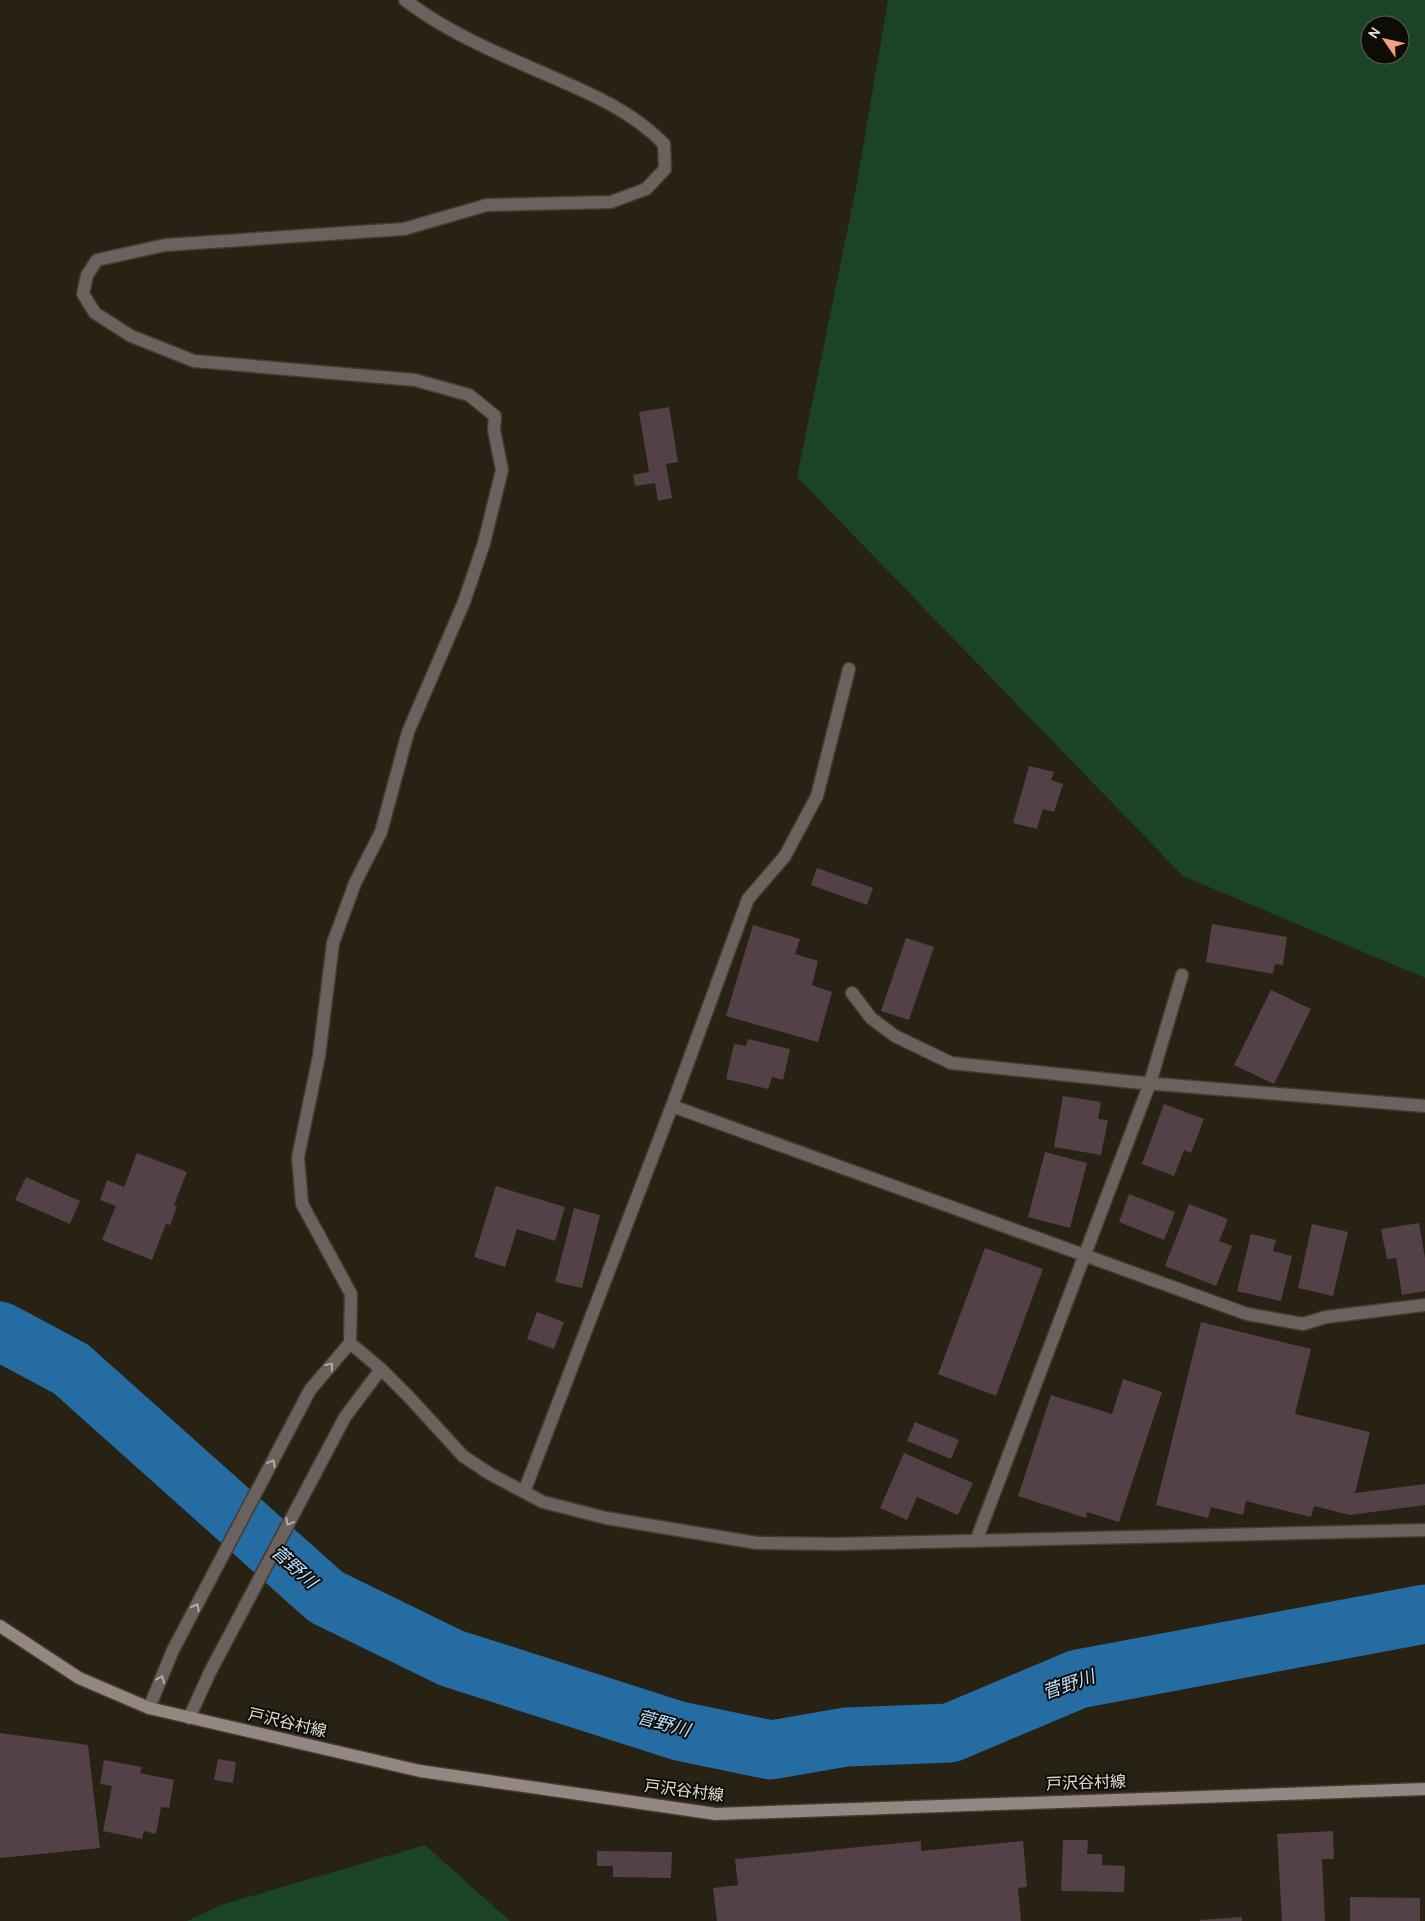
<svg xmlns="http://www.w3.org/2000/svg" width="1425" height="1921" viewBox="0 0 1425 1921" font-family="Overpass,'Noto Sans JP',sans-serif">
  <style>
    .green { fill: #1b4326; fill-rule: evenodd }
    .lines { fill: none; stroke-linecap: round; stroke-linejoin: round }
    .river { stroke: #256ca2; stroke-width: 59 }
    .building { fill: #544147 }
    .lane-casing { stroke: #413c2e; stroke-width: 15 }
    .street-casing { stroke: #413c2e; stroke-width: 15 }
    .secondary-casing { stroke: #413c2e; stroke-width: 15 }
    .lane { stroke: #6b625f; stroke-width: 12 }
    .street { stroke: #6b625f; stroke-width: 12 }
    .secondary { stroke: #948682; stroke-width: 12 }
    .oneway { stroke: #b2aca5 }
    .labels { text-anchor: middle; dominant-baseline: central; stroke-width: 4; stroke-linejoin: round; paint-order: stroke }
    .street-label { font-size: 16px; fill: #e1ded4; stroke: #0e0c06 }
    .water-label { font-size: 18px; font-style: italic; fill: #bddffe; stroke: #0e0c06 }
  </style>
  <rect width="100%" height="100%" fill="#272213"/>
  <path class="green" d="M888 0H1425V978L1183 876 797 477 857 183ZM1370 25H1400V55H1370Z
    M425 1845 510 1921H187L221 1905Z"/>
  <g class="lines">
    <path class="river" d="M0 1331 71 1369 326 1597 451 1658 679 1731 771 1750 846 1737 950 1733 1078 1679 1425 1614"/>
  </g>
  <path class="building" d="M669 407 678 462 666 464 672 498 658 501 655 483 635 486 633 475 649 472 639 412Z
    M1029 766 1054 772 1051 780 1063 784 1054 812 1043 809 1037 829 1013 823Z
    M817 868 873 888 867 905 811 885Z
    M1212 924 1287 937 1283 965 1275 964 1273 974 1206 962Z
    M753 925 800 939 795 954 818 961 812 985 832 992 818 1042 726 1016Z
    M906 938 934 947 909 1020 881 1011Z
    M1271 990 1311 1009 1274 1084 1234 1065Z
    M748 1039 790 1049 783 1080 772 1077 768 1089 726 1079 734 1044 746 1046Z
    M1063 1096 1101 1102 1098 1119 1108 1120 1101 1155 1054 1147Z
    M1164 1104 1204 1119 1191 1153 1184 1150 1174 1176 1142 1164Z
    M1045 1152 1087 1163 1070 1228 1028 1217Z
    M137 1153 187 1172 174 1205 177 1206 170 1225 166 1224 152 1260 102 1240 116 1206 100 1200 107 1180 124 1187Z
    M26 1177 80 1201 70 1224 15 1200Z
    M496 1186 565 1207 555 1241 517 1229 505 1267 474 1257Z
    M1129 1194 1175 1212 1164 1240 1119 1222Z
    M1189 1204 1228 1219 1219 1241 1232 1246 1216 1286 1165 1266Z
    M574 1208 600 1215 582 1288 555 1282Z
    M1419 1223 1425 1258V1291L1402 1295 1396 1258 1387 1259 1381 1229Z
    M1312 1224 1348 1232 1333 1296 1298 1288Z
    M1251 1234 1276 1240 1273 1251 1292 1256 1281 1301 1237 1291Z
    M985 1248 1043 1269 996 1396 938 1374Z
    M537 1312 564 1322 554 1349 527 1339Z
    M1201 1322 1311 1349 1295 1414 1370 1432 1355 1493 1425 1484V1505L1350 1515 1314 1506 1311 1517 1246 1501 1243 1515 1211 1507 1208 1518 1156 1505Z
    M1123 1379 1162 1392 1119 1522 1087 1512 1086 1518 1018 1496 1051 1395 1112 1414Z
    M915 1422 959 1440 951 1459 907 1441Z
    M904 1453 973 1483 958 1515 917 1497 907 1520 880 1508Z
    M0 1733 88 1745 100 1848 0 1858Z
    M218 1759 236 1762 233 1783 214 1780Z
    M104 1760 142 1767 140 1773 174 1780 169 1808 161 1807 156 1834 144 1831 142 1839 103 1831 112 1786 100 1784Z
    M1333 1831 1334 1859H1322L1325 1921H1282L1277 1834Z
    M1063 1840H1088L1087 1854H1102V1865L1125 1866 1124 1892 1061 1891Z
    M921 1841V1851L1023 1841 1027 1887 1018 1888 1021 1921H717L713 1888 738 1885 735 1859Z
    M597 1851 672 1852 671 1878 613 1877V1866H597Z
    M1350 1897 1420 1898V1921H1350Z
    M1242 1917V1921H1200V1920Z"/>
  <g class="lines">
    <g class="lane-casing">
      <path id="lane" d="M350 1343 351 1294 302 1204 298 1157 319 1056 333 943 355 883 381 832 408 732 464 602 484 543 502 470 494 430 495 416 469 395 415 380 194 361 131 336 95 313 83 294 87 275 97 260 165 245 404 229 487 205 611 202 646 189 665 169 664 144C629 108 582 90 536 70 492 51 444 30 405 0"/>
    </g>
    <g class="street-casing">
      <path id="street" d="M852 993 871 1018 895 1036 951 1063 1133 1082 1425 1106
        M672 1106 1247 1314 1303 1324 1326 1317 1425 1305
        M524 1492 672 1106 748 899 785 856 817 796 849 669
        M976 1541 1150 1083 1182 975
        M149 1708 173 1650 310 1390 350 1343 381 1369 409 1397 463 1456 490 1474 543 1502 606 1518 757 1543 837 1544 1425 1530
        M189 1718 210 1672 345 1417 381 1369"/>
    </g>
    <g class="secondary-casing">
      <path id="secondary" d="M0 1626 79 1678 149 1708 420 1771 716 1814 1425 1789"/>
    </g>
    <use href="#lane" class="lane"/>
    <use href="#street" class="street"/>
    <use href="#secondary" class="secondary"/>
  </g>
  <defs><path id="oneway-chevron" d="M-2-3.5L2.5 0L-2 3.5" fill="none" stroke-width="1.6" stroke-linecap="round" stroke-linejoin="round" transform="scale(1.25)"/></defs>
  <g class="oneway">
    <use href="#oneway-chevron" transform="translate(330 1366) rotate(-50)"/>
    <use href="#oneway-chevron" transform="translate(272 1463) rotate(-62)"/>
    <use href="#oneway-chevron" transform="translate(289 1522) rotate(118)"/>
    <use href="#oneway-chevron" transform="translate(196 1607) rotate(-62)"/>
    <use href="#oneway-chevron" transform="translate(161 1679) rotate(-67)"/>
  </g>
  <g class="labels">
    <g class="street-label">
      <text transform="translate(287 1724) rotate(13)">戸沢谷村線</text>
      <text transform="translate(1086 1784) rotate(-2)">戸沢谷村線</text>
      <text transform="translate(684 1792) rotate(7)">戸沢谷村線</text>
    </g>
    <g class="water-label">
      <text transform="translate(293 1568) rotate(42)">菅野川</text>
      <text transform="translate(1069 1686) rotate(-19)">菅野川</text>
      <text transform="translate(663 1725) rotate(16)">菅野川</text>
    </g>
  </g>
  <g transform="translate(1385 40) rotate(304)"><circle r="24" fill="#0e0c06" stroke="#626058"/>
  <path d="M0-4L9 19L0 12L-9 19Z" fill="#f2a07f"/>
  <text y="-8" font-size="14" font-weight="bold" text-anchor="middle" fill="#e1ded4">N</text>
  </g>
</svg>
